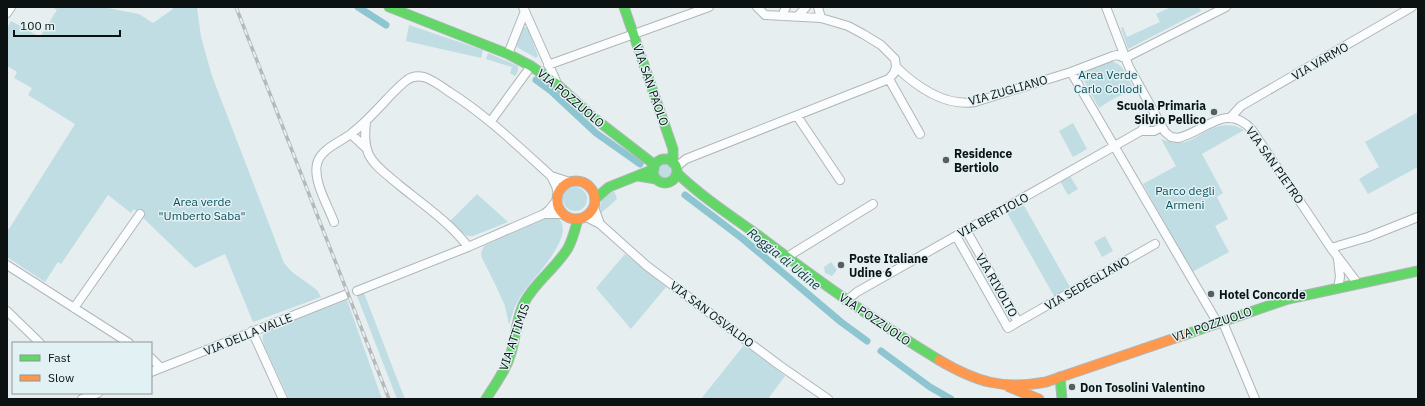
<svg xmlns="http://www.w3.org/2000/svg" width="1425" height="406" viewBox="0 0 1425 406" font-family="'IBM Plex Sans',sans-serif">
  <style>
    .green { fill: #c0dde3 }
    .lines { fill: none; stroke-linecap: round; stroke-linejoin: round }
    .canal { stroke: #8dc5d0; stroke-width: 7 }
    .street-casing { stroke: #b0b6b7; stroke-width: 10 }
    .fast-casing { stroke: #b0b6b7; stroke-width: 11 }
    .slow-casing { stroke: #b0b6b7; stroke-width: 11 }
    .street { stroke: #fbfcfd; stroke-width: 8 }
    .fast { stroke: #63d668; stroke-width: 9 }
    .slow { stroke: #ff974d; stroke-width: 9 }
    .rail-casing { stroke: #b6b8ba; stroke-width: 3.5 }
    .rail { stroke: #e2f1f4; stroke-width: 2; stroke-dasharray: 6; stroke-linecap: butt }
    .poi-dot { fill: #585e60; stroke: #e2f1f4; stroke-width: 1.5 }
    .labels { text-anchor: middle; dominant-baseline: central; stroke-width: 3; stroke-linejoin: round; paint-order: stroke }
    .street-label { font-size: 12px; fill: #0c1112; stroke: #e2f1f4 }
    .park-label { font-size: 12px; fill: #0a505a; stroke: #e2f1f4 }
    .poi-label { font-size: 12px; font-weight: bold; fill: #0c1112; stroke: #e2f1f4; text-anchor: start }
    .water-label { font-size: 13px; font-style: italic; fill: #0f353c; stroke: #e2f1f4 }
  </style>
  <rect width="100%" height="100%" fill="#e6eef0"/>
  <path class="green" d="M52 7H102L139 14 153 23 173 9V7H197L201 37 212 76 284 263 292 272 317 290 321 297 253 322 225 254 195 268 134 209 131 213 108 195 61 264 58 262 45 282 7 257V229H9L75 124 28 95 32 88 14 78 17 72 7 66V28L11 21 40 37 57 10Z
    M1171 7H1199L1201 11 1128 49 1121 28 1123 27 1127 37 1160 22 1156 14Z
    M409 25 483 50 481 58 406 41Z
    M523 27H526L528 29 538 56 536 58 517 47 516 44Z
    M488 53 518 66V71L515 76 510 73 512 67 486 59Z
    M1108 61C1123 61 1128 78 1134 89L1113 99 1099 108 1082 77 1085 69Z
    M1418 112V167L1368 194 1359 179 1379 167 1365 142Z
    M1073 123 1087 149 1073 157 1059 131Z
    M1226 125 1236 126 1244 130 1202 154 1223 193 1217 197 1228 219 1215 226 1229 252 1192 272 1143 184 1176 166 1161 139C1192 152 1198 128 1226 125Z
    M657 172a8 8 0 1 1 16 0a8 8 0 1 1-16 0Z
    M1070 176 1078 189 1068 195 1060 181Z
    M563 199a12 12 0 1 1 24 0a12 12 0 1 1-24 0Z
    M614 191 617 199 601 213 600 207 602 200Z
    M477 194 508 222 473 236H467L449 222Z
    M1022 202 1070 287 1054 296 1006 211Z
    M557 217C580 235 528 282 519 299 514 307 512 316 509 325L505 306 496 286 482 258 481 253 484 246 546 218Z
    M1105 236 1113 251 1102 257 1094 242Z
    M625 254 666 287 631 329 596 288Z
    M831 262 837 270 832 276 825 273 824 267Z
    M364 293 399 384 405 399H397L357 296Z
    M347 300 382 399H289L264 345C262 338 262 334 267 330Z
    M744 345 785 376 768 399H701Z"/>
  <g class="lines">
    <path class="canal" d="M358 7 386 25
      M536 80 551 91 596 133 640 164
      M685 195 743 239 841 322 867 341
      M881 351 930 387 951 399"/>
    <g class="street-casing">
      <path id="street" d="M523 7 556 81
        M757 7 765 15 821 18 848 26 863 34 881 45 895 59 896 67C917 87 945 107 975 102L1071 72 1113 56 1117 55 1125 58
        M818 7 821 18
        M1106 7 1129 67 1165 132 1171 137 1178 138C1205 132 1226 101 1252 130L1331 248 1358 284
        M7 13 11 7
        M782 16 786 7
        M798 16 806 7
        M508 54 525 11
        M1125 58 1226 7
        M548 65 709 7
        M1071 72 1217 322
        M889 79 920 134
        M797 116 840 180
        M1230 118 1241 106 1412 7
        M366 121C365 132 364 144 369 155 375 167 389 176 399 185 420 202 453 225 468 247
        M491 121 531 66
        M1141 131H1154L1162 127
        M351 134 366 148
        M676 167 686 159 889 79 894 73 896 67
        M558 194 556 186 551 176 570 182
        M557 200 549 210 544 214H562
        M586 217 600 224 594 207
        M334 222C328 206 313 181 317 164 320 149 341 142 352 133 365 123 376 111 387 99 393 93 400 85 407 80 412 76 419 76 424 77 433 80 441 86 448 91 486 115 518 146 551 176
        M600 224 647 266 779 365 828 399
        M956 236 1008 328 1018 322 966 230
        M1331 248 1368 237 1418 217
        M787 257 873 204
        M1338 259 1340 277 1338 288
        M7 265 129 343
        M357 291 468 247 544 214
        M846 301 857 292 1141 131 1149 120 1156 116
        M74 308 140 214
        M7 311 40 343
        M1222 320 1255 399
        M1018 322 1155 244
        M252 331 283 399
        M151 358 161 368
        M151 372 345 295
        M82 399 98 393"/>
    </g>
    <g class="fast-casing">
      <path id="fast" d="M389 7 508 54 531 66 558 85 594 118 651 162 654 168
        M624 7 673 149V163
        M653 171a12 12 0 1 1 24 0a12 12 0 1 1-24 0Z
        M677 173C702 197 731 216 759 236 817 280 876 322 939 360
        M638 176 656 179
        M595 199 609 187 654 169
        M1184 335 1288 299 1418 271
        M1060 377 1062 399
        M486 399C495 384 506 371 511 353 516 337 516 319 524 303 535 282 556 268 568 248 573 239 575 229 578 219"/>
    </g>
    <g class="slow-casing">
      <path id="slow" d="M557 200a19 19 0 1 1 38 0a19 19 0 1 1-38 0Z
        M939 360C976 382 1003 390 1046 382L1184 335
        M1009 387 1039 399"/>
    </g>
    <use href="#street" class="street"/>
    <use href="#fast" class="fast"/>
    <use href="#slow" class="slow"/>
    <g class="rail-casing">
      <path id="rail" d="M236 7 389 399"/>
    </g>
    <use href="#rail" class="rail"/>
  </g>
  <g class="poi-dot">
    <circle cx="1214" cy="112" r="4"/>
    <circle cx="946" cy="160" r="4"/>
    <circle cx="841" cy="265" r="4"/>
    <circle cx="1211" cy="294" r="4"/>
    <circle cx="1072" cy="387" r="4"/>
  </g>
  <g class="labels">
    <g class="street-label">
      <text transform="translate(1320 61) rotate(-30)">VIA VARMO</text>
      <text transform="translate(651 85) rotate(71)">VIA SAN PAOLO</text>
      <text transform="translate(1008 90) rotate(-16)">VIA ZUGLIANO</text>
      <text transform="translate(571 98) rotate(40)">VIA POZZUOLO</text>
      <text transform="translate(1275 165) rotate(55)">VIA SAN PIETRO</text>
      <text transform="translate(993 215) rotate(-29)">VIA BERTIOLO</text>
      <text transform="translate(1087 283) rotate(-30)">VIA SEDEGLIANO</text>
      <text transform="translate(997 285) rotate(60)">VIA RIVOLTO</text>
      <text transform="translate(712 314) rotate(37)">VIA SAN OSVALDO</text>
      <text transform="translate(875 319) rotate(34)">VIA POZZUOLO</text>
      <text transform="translate(1212 324) rotate(-19)">VIA POZZUOLO</text>
      <text transform="translate(248 334) rotate(-22)">VIA DELLA VALLE</text>
      <text transform="translate(514 337) rotate(-71)">VIA ATTIMIS</text>
    </g>
    <g class="park-label">
      <text x="1108" y="74">Area Verde<tspan x="1108" dy="14">Carlo Collodi</tspan></text>
      <text x="1185" y="190">Parco degli<tspan x="1185" dy="14">Armeni</tspan></text>
      <text x="202" y="201">Area verde<tspan x="202" dy="14">"Umberto Saba"</tspan></text>
    </g>
    <g class="poi-label">
      <text x="1206" y="105" text-anchor="end">Scuola Primaria<tspan x="1206" dy="14">Silvio Pellico</tspan></text>
      <text x="954" y="153">Residence<tspan x="954" dy="14">Bertiolo</tspan></text>
      <text x="849" y="258">Poste Italiane<tspan x="849" dy="14">Udine 6</tspan></text>
      <text x="1219" y="294">Hotel Concorde</text>
      <text x="1080" y="387">Don Tosolini Valentino</text>
    </g>
    <g class="water-label">
      <text transform="translate(784 259) rotate(39)">Roggia di Udine</text>
    </g>
  </g>
  <rect width="1425" height="406" fill="none" stroke="#0c1112" stroke-width="16"/>
  <rect x="12" y="342" width="140" height="52" fill="#e2f1f4" stroke="#8c979a"/>
  <rect x="20" y="355" width="20" height="6" fill="#63d668" stroke="#8c979a"/>
  <text x="48" y="362" font-size="12" fill="#0c1112">Fast</text>
  <rect x="20" y="375" width="20" height="6" fill="#ff974d" stroke="#8c979a"/>
  <text x="48" y="382" font-size="12" fill="#0c1112">Slow</text>
  <path d="M14 30v6h106v-6" fill="none" stroke="#0c1112" stroke-width="2"/>
  <text x="20" y="30" font-size="12" fill="#0c1112" stroke="#e2f1f4" stroke-width="3" paint-order="stroke">100 m</text>
</svg>
